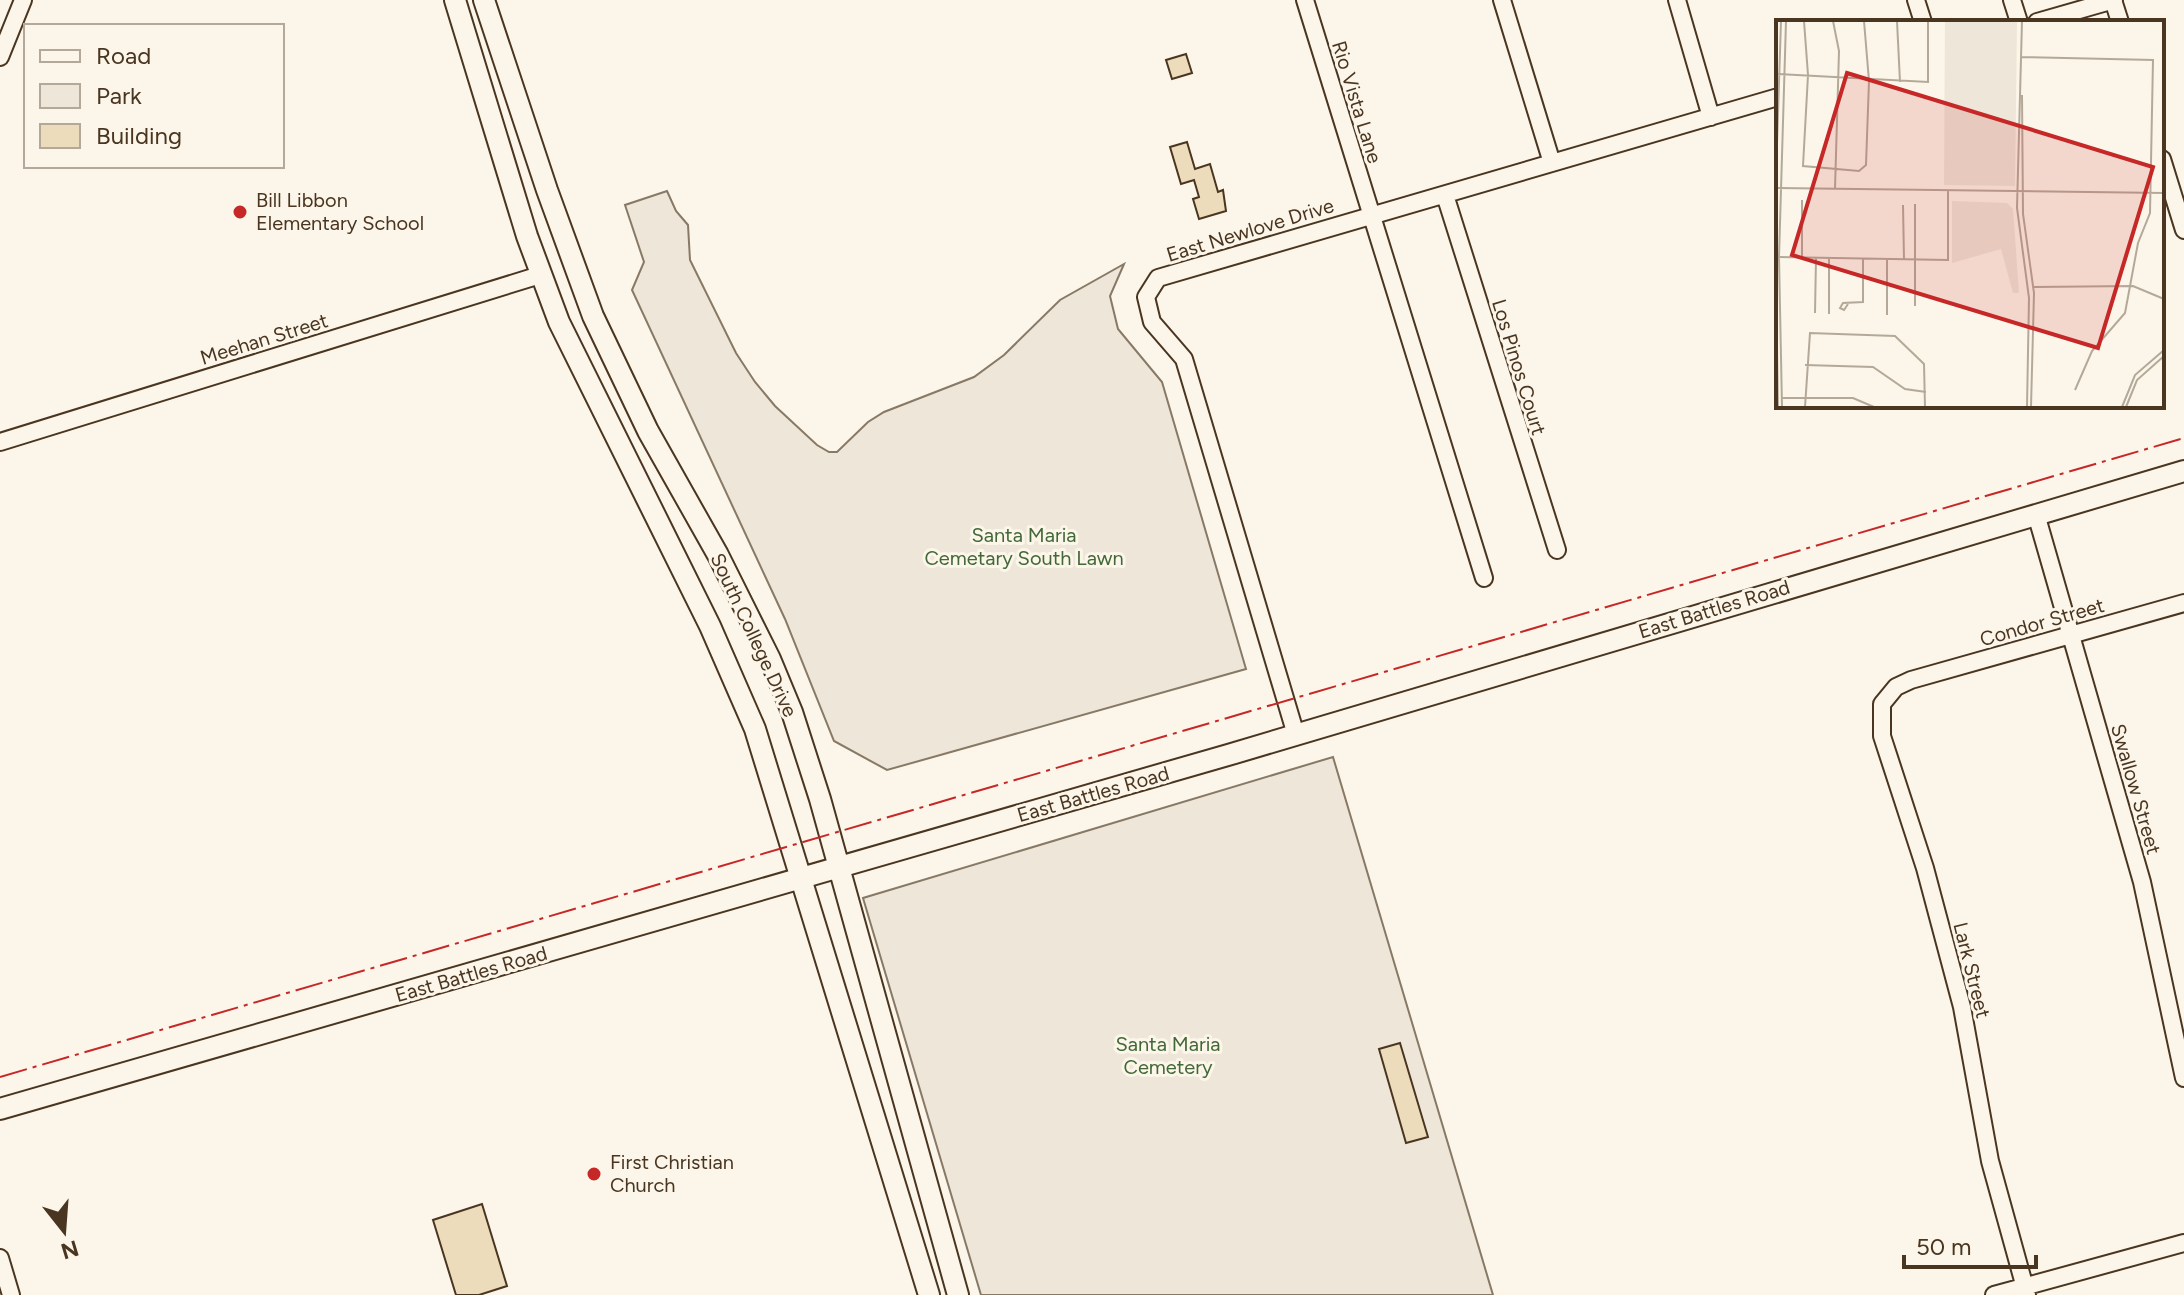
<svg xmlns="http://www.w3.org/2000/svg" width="2184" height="1295" viewBox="0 0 2184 1295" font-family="Figtree,sans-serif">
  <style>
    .green { fill: #ede6d9; stroke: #887966; stroke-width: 2 }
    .building { fill: #ecdcbc; stroke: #4a3520; stroke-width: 2 }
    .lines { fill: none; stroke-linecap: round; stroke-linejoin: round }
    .minor-casing { stroke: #4a3520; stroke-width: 20 }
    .tertiary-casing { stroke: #4a3520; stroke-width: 24 }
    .minor { stroke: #fbf6e9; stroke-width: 16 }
    .tertiary { stroke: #fbf6e9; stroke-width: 20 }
    .power { stroke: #c62828; stroke-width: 2; stroke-dasharray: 28 6 4 6; stroke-linecap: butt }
    .poi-dot { fill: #c62828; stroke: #fbf6e9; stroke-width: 3 }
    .labels { text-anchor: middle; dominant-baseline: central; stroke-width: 6; stroke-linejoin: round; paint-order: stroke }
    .street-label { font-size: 20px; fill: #4a3520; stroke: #fbf6e9 }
    .poi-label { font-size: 20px; fill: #4a3520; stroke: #fbf6e9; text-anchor: start }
    .park-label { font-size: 20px; fill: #436837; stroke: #fbf6e9 }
    .inset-road { fill: none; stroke: #b4a999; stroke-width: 2 }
    .view { fill: #c62828; fill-opacity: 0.15; stroke: #c62828; stroke-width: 4 }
    .inset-edge { fill: none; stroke: #4a3520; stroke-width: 4 }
  </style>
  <rect width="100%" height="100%" fill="#fbf6e9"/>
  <path class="green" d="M667 191 676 211 688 225 690 260 736 353 755 382 775 406 817 445 829 452H837L868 422 884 412 974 377 1004 355 1060 300 1124 264 1110 296 1118 329 1162 382 1246 669 887 770 834 741 785 619 632 290 644 262 625 205Z
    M1333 757 1493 1295H981L863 898Z"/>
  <path class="building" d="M1186 54 1192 73 1172 79 1166 60Z
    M1187 142 1195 169 1210 164 1218 192 1223 190 1226 211 1199 219 1193 199 1199 197 1194 180 1181 184 1170 147Z
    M1400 1043 1428 1137 1406 1143 1379 1049Z
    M482 1204 507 1286 479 1295H456L433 1220Z"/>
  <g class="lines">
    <g class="minor-casing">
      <path id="minor" d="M1305 0 1484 578
        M1502 0 1552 163
        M1677 0 1711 117
        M1916 0 1923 22
        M2012 0 2019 22
        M2113 0 2120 22
        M2037 22 2114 0
        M0 57 23 0
        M2162 159 2184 230
        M1445 195 1557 550
        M0 442 540 275
        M2036 514 2142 882 2184 1078
        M1296 735 1184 359 1152 322 1146 297 1158 278 1778 97
        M0 1258 11 1295
        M1994 1295 2184 1243
        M2027 1295 1990 1161 1962 1007 1925 868 1882 736V704L1896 687 1911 680 2184 603"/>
    </g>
    <g class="tertiary-casing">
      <path id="tertiary" d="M455 0 527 236 559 322 710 626 755 729 929 1295
        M484 0 547 190 593 316 648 431 718 555 770 659 792 712 820 799 958 1295
        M0 1109 1228 755 2184 471"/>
    </g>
    <use href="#minor" class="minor"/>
    <use href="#tertiary" class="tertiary"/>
    <path class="power" d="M0 1077 2184 438"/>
  </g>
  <g class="poi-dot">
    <circle cx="240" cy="212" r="8"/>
    <circle cx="594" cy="1174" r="8"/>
  </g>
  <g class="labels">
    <g class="street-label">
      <text transform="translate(1357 102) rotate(73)">Rio Vista Lane</text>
      <text transform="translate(1250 230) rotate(-17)">East Newlove Drive</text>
      <text transform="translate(264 339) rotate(-17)">Meehan Street</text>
      <text transform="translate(1519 367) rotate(73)">Los Pinos Court</text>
      <text transform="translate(1714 609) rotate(-17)">East Battles Road</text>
      <text transform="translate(2042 622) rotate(-16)">Condor Street</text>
      <text transform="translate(754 635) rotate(65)">South College Drive</text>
      <text transform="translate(2136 789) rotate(74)">Swallow Street</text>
      <text transform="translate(1093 794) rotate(-16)">East Battles Road</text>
      <text transform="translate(1972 970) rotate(76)">Lark Street</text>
      <text transform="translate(471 974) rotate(-16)">East Battles Road</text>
    </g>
    <g class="poi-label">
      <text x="256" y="200">Bill Libbon<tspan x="256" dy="23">Elementary School</tspan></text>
      <text x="610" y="1162">First Christian<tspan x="610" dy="23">Church</tspan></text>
    </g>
    <g class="park-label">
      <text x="1024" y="535">Santa Maria<tspan x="1024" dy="23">Cemetary South Lawn</tspan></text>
      <text x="1168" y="1044">Santa Maria<tspan x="1168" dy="23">Cemetery</tspan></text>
    </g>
  </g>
  <g transform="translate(1776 20)">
    <rect width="388" height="388" fill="#fbf6e9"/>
    <path d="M169 1H241L239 166 168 165ZM176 181 231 183 237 189 243 273H237L225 229 176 243Z" fill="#ede6d9"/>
    <path class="inset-road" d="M28 1 32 55 27 146 83 151 90 145 93 61 88 1M57 1 63 31 59 169M121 1 124 62M246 1 241 188 253 278 251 387M245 37 377 40 374 193 362 223 349 293 316 331 299 370M0 54 152 62V1M246 75 247 194 258 273 255 387M0 155 5 1M0 168 388 173M26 180V238M139 184V286M127 185 128 239M2 237 172 240V170M258 267 357 266 388 279M0 268 2 387M72 284 68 290 64 288 67 283 87 282V239M39 293 40 238M53 294V238M111 295V239M29 345 97 347 129 369 150 372M6 378H77L98 387M6 387 3 237 10 1M29 387 34 313 119 316 148 344 149 387M346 387 359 355 388 330M350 387 361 360 388 336"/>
    <path class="view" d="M71 53 377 147 322 328 16 235Z"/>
    <rect width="388" height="388" class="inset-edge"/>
  </g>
  <rect x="24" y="24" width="260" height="144" fill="#fbf6e9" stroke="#b4a999" stroke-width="2"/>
  <rect x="40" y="50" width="40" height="12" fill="#fbf6e9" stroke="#b4a999" stroke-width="2"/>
  <text x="96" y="64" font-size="24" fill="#4a3520">Road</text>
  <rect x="40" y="84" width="40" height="24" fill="#ede6d9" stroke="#b4a999" stroke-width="2"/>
  <text x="96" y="104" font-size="24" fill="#4a3520">Park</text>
  <rect x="40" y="124" width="40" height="24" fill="#ecdcbc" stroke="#b4a999" stroke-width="2"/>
  <text x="96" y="144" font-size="24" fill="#4a3520">Building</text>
  <g transform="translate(64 1231) rotate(163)" stroke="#fbf6e9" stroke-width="6" paint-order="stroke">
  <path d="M0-6L14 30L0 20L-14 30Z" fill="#4a3520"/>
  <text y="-12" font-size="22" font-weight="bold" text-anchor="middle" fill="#4a3520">N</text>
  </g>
  <path d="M1904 1255v12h132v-12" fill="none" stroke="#4a3520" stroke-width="4"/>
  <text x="1916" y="1255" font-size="24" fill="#4a3520" stroke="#fbf6e9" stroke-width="6" paint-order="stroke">50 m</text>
</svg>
